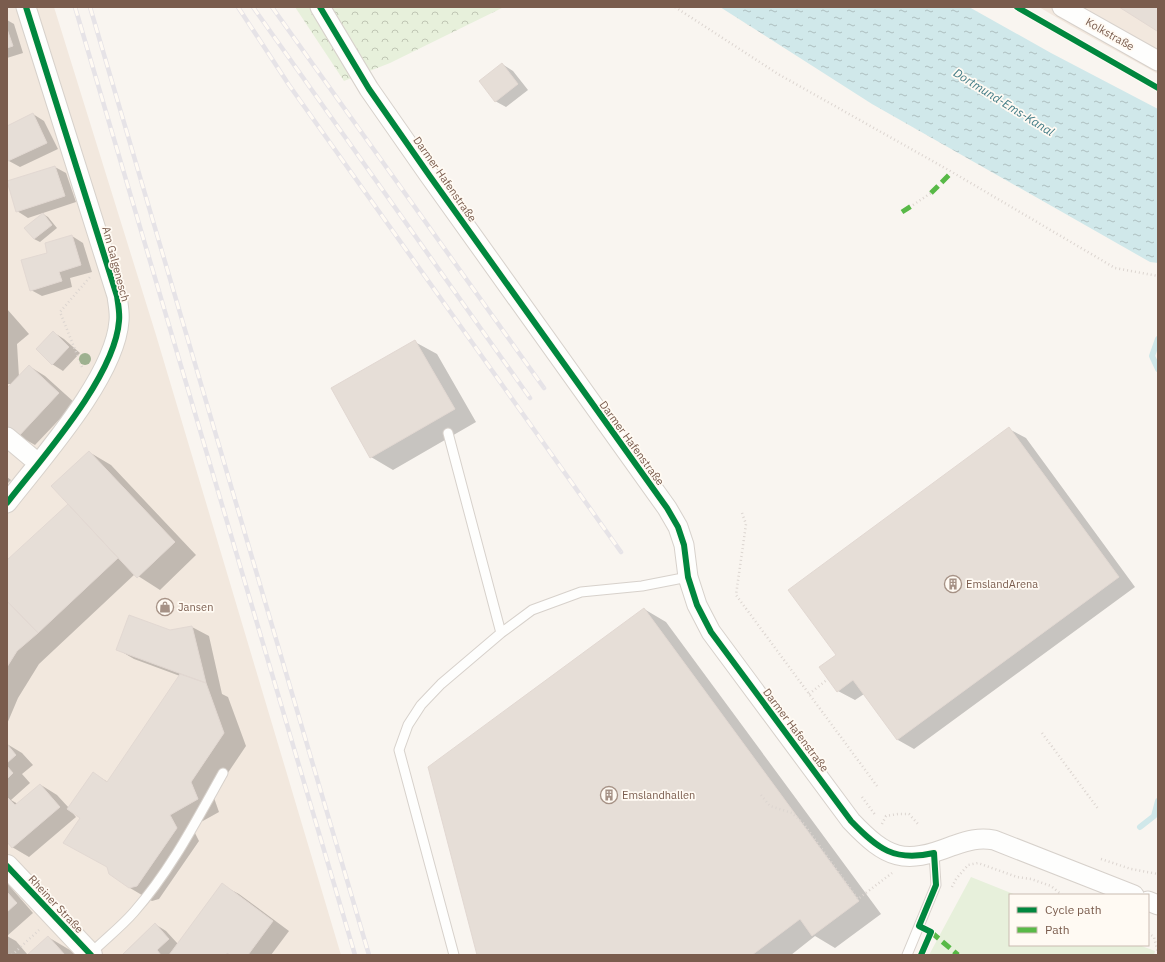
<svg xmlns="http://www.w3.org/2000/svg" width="1165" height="962" viewBox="0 0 1165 962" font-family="'IBM Plex Sans',sans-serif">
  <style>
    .residential { fill: #f2e8de }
    .green { fill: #e7f0db }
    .forest { fill: url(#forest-crowns) }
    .water { fill: url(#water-ripples) }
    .shadow { fill: #0003 }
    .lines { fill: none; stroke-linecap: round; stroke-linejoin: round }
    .stream { stroke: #d0e8ea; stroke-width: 6 }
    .building { fill: #e6ded7; stroke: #e2d8d2 }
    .service-casing { stroke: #d7d1cb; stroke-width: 11 }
    .minor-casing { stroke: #d7d1cb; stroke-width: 21 }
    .secondary-casing { stroke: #d9d2cb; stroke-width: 24 }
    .path { stroke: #dcd5d0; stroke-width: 2.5; stroke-dasharray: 1 3; stroke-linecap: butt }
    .service { stroke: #fefefd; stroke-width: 9 }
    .minor { stroke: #fefefd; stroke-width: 19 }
    .secondary { stroke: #fefefd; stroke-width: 22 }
    .rail-casing { stroke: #e6e3e7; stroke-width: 4.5 }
    .rail { stroke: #fffaf3; stroke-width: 3; stroke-dasharray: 9; stroke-linecap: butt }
    .quiet { stroke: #58b947; stroke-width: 5; stroke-dasharray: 10 5; stroke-linecap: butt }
    .cycleway-casing { stroke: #fffaf3; stroke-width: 8 }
    .cycleway { stroke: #00873e; stroke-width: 6 }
    .tree { fill: #9eb190 }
    .labels { text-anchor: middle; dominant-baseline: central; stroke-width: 3.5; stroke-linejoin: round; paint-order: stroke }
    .street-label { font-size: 11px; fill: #7a5c4d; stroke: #fffaf3 }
    .poi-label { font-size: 11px; fill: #7a5c4d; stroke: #fffaf3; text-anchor: start }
    .water-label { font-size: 12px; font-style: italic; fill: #437c86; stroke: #fffaf3 }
  </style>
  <defs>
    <pattern id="forest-crowns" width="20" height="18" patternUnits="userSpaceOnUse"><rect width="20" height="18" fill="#e7f0db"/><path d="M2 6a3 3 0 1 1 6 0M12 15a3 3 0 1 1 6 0" fill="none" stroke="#c0c6b4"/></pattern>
    <pattern id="water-ripples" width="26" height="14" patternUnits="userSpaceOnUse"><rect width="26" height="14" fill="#d0e8ea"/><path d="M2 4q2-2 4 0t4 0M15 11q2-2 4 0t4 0" fill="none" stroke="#aebfc0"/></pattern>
  </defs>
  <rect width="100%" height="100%" fill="#f9f5f0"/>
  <path class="residential" d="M7 7H54L156 335 341 955H7Z
    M1039 7H1158V74L1071 26Z"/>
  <path class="green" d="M971 877 1016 895H1010V945H1139L1155 951 1154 955H929Z"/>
  <path class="forest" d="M295 7H504L390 63 344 81Z"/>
  <path class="water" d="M720 7H969L1051 53 1158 109V263L1150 262 872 104Z"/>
  <path class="shadow" d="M7 20 14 24 23 53 7 58Z
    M502 64 513 71 528 90 506 107 495 101Z
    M33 114 44 121 58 149 20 167 9 161 7 157V127Z
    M55 167 66 173 76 202 28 218 17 211 8 182Z
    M43 214 48 217 57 228 40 242 34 239Z
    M72 236 83 243 92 272 70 278 72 287 42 296 31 290 49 253Z
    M7 309 29 334 17 344 19 377 29 366 45 376 75 403 35 445 19 436 7 425V390L12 384H7Z
    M53 332 64 339 80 353 63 371 52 364Z
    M415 342 437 354 476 422 393 470 371 457Z
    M1009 429 1026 438 1135 587 914 749 898 740 864 694 855 700 838 691 837 656Z
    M89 452 111 465 196 555 160 590 135 574 39 664 18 698 7 724V563L69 504Z
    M7 477 11 480 7 484Z
    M644 609 666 622 881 914 835 948 815 936 791 955H478Z
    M192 627 209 636 222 694 228 697 246 746 213 795 219 812 192 827 199 841 159 899 152 901 130 888 81 817 71 811 76 817 29 857 12 847 7 841V744L22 753 33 765 22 774 30 783 11 800 18 804 41 785 57 795 69 808 94 774 108 782 180 676 134 659 117 649 170 631Z
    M7 883 33 913 7 936Z
    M222 885 239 894 289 931 271 955 123 954 155 924 166 931 178 944Z
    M7 936 16 941 27 954 7 955Z
    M48 937 70 950 75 955H29Z"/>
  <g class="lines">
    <path class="stream" d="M1158 339 1152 356 1158 369
      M1140 827 1154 816 1158 801"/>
  </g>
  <path class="building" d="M1119 7H1158V29L1157 31Z
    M7 29 13 46 7 48Z
    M502 63 518 84 495 102 479 81Z
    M33 113 47 143 8 161 7 126Z
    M55 166 65 196 16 212 7 181Z
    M43 213 52 225 34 239 24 228Z
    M72 235 81 265 59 272 62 281 30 291 21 260 47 253 45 243Z
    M53 331 69 347 52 365 36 349Z
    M415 340 455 409 370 458 331 388Z
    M29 365 59 393 18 437 7 426V388Z
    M1009 427 1119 577 897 740 853 680 837 692 819 667 836 655 788 590Z
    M89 451 175 542 137 578 51 486Z
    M68 504 118 558 38 633 7 601V560Z
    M7 601 38 633 17 651 7 667Z
    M644 608 859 901 812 936 800 919 752 955H477L428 767Z
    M129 615 170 630 192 626 206 683 116 650Z
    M180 674 206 683 224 733 191 782 198 799 170 815 177 828 137 886 129 888 109 874 107 867 63 843 80 818 67 809 93 772 107 782Z
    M7 744 16 755 7 763Z
    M7 766 13 773 7 779Z
    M40 784 60 807 12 848 7 842V797L15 805Z
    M222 883 273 921 248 955H230L227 953 225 955H169Z
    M7 892 17 903 7 912Z
    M155 923 169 939 157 950 161 955H122Z
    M48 936 65 955H27Z"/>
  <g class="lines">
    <g class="service-casing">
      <path id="service" d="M448 433 501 633
        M90 954C104 940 121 927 134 912 171 870 196 821 223 773
        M454 955 399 750 408 725 421 705 441 684 501 633 532 610 581 592 642 586 688 577
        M907 955 936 885 934 853"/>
    </g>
    <g class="minor-casing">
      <path id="minor" d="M320 7 369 89 429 175 667 508 678 527 684 545 688 577 697 605 711 632 851 821C887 859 904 865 952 846 967 841 978 837 994 840L1134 895
        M1062 7 1158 61
        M7 437 38 463
        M7 503C41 459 115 377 119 321 120 313 118 304 117 296L26 7
        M1148 901 1158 905"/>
    </g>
    <g class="secondary-casing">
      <path id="secondary" d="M7 866 91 955"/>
    </g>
    <path class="path" d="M675 7 778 74 952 172 1115 268 1158 276
      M913 205 931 193
      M82 367 60 312 90 277
      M742 513 746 524 736 595 877 786
      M809 694 828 679
      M1042 733 1099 810
      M761 795 770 806 792 813 803 823 858 899 892 873
      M862 797 876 816
      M882 824 886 816 898 814H909L918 824
      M1101 859 1131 869 1158 874
      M952 887 956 879 968 865 978 863 1017 877 1031 879 1051 886 1062 895
      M1148 933 1154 937 1158 953
      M12 955 39 930"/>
    <use href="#service" class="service"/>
    <use href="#minor" class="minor"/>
    <use href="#secondary" class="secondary"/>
    <g class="rail-casing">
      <path id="rail" d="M75 7 355 955
        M90 7 369 955
        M238 7 289 85 621 552
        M253 7 530 398
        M272 7 544 388"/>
    </g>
    <use href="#rail" class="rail"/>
    <path class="quiet" d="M931 193 952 172
      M902 212 913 205
      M931 932 958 955"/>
    <g class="cycleway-casing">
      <path id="cycleway" d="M320 7 369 89 429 175 667 508 678 527 684 545 688 577 697 605 711 632 851 821C878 849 894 862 934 853L936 885 919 926 931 932 921 955
        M1017 7 1158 88
        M7 503C41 459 115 377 119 321 120 313 118 304 117 296L26 7
        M7 866 91 955"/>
    </g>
    <use href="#cycleway" class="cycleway"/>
  </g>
  <circle class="tree" cx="85" cy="359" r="6"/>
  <defs>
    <g id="building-ring" transform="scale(0.9)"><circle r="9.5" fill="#fffaf3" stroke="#a69286" stroke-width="1.5"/><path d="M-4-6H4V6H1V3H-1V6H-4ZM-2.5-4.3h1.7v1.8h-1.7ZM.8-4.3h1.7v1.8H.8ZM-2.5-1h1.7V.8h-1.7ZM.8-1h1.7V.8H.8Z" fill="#a69286"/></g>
    <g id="shop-ring" transform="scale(0.9)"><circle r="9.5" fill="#fffaf3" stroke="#a69286" stroke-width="1.5"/><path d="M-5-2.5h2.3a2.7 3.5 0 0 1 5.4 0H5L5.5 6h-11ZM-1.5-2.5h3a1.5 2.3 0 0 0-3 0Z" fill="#a69286"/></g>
  </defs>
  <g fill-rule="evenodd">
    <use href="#building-ring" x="953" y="584"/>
    <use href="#shop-ring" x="165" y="607"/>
    <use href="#building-ring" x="609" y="795"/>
  </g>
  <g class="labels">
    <g class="street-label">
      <text transform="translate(1110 34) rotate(30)">Kolkstraße</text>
      <text transform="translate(445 179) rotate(55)">Darmer Hafenstraße</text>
      <text transform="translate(116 264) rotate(75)">Am Galgenesch</text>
      <text transform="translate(632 443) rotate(54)">Darmer Hafenstraße</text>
      <text transform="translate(796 730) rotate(53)">Darmer Hafenstraße</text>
      <text transform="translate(56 904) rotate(47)">Rheiner Straße</text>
    </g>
    <g class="poi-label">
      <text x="966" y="584">EmslandArena</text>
      <text x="178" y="607">Jansen</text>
      <text x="622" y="795">Emslandhallen</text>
    </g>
    <g class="water-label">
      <text transform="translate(1004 102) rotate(32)">Dortmund-Ems-Kanal</text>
    </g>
  </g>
  <rect width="1165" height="962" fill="none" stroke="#7a5c4d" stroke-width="16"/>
  <rect x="1009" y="894" width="140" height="52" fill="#fffaf3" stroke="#cabbb1"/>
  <rect x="1017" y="907" width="20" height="6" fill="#00873e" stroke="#cabbb1"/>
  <text x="1045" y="914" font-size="12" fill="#7a5c4d">Cycle path</text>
  <rect x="1017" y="927" width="20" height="6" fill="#58b947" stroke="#cabbb1"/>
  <text x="1045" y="934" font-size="12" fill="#7a5c4d">Path</text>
</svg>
